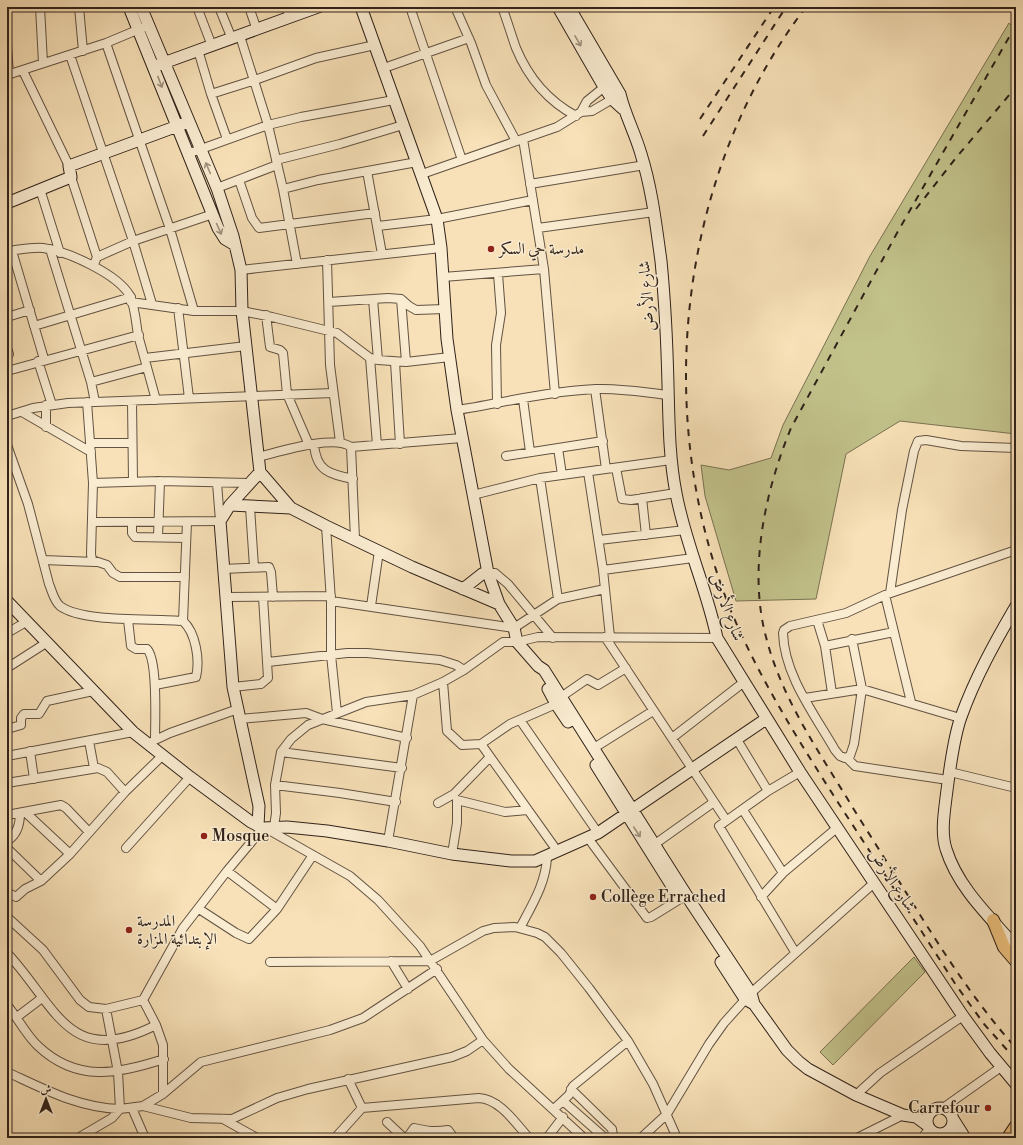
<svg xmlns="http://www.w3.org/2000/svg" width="1023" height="1145" viewBox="0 0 1023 1145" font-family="'Libre Bodoni',Amiri,serif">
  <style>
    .green { fill: #c2c28b; stroke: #797252 }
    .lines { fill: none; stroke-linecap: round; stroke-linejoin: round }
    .street-casing { stroke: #625242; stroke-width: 10 }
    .secondary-casing { stroke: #30221a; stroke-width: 13 }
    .primary-casing { stroke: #30221a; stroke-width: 14 }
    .street { stroke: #faecd1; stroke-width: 8 }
    .secondary { stroke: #faecd1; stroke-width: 11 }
    .primary { stroke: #ecc07c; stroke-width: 12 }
    .rail { stroke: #30221a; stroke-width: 2; stroke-dasharray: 7 7; stroke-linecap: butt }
    .oneway { stroke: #9f917f }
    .poi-dot { fill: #8f2418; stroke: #faecd1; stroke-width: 1.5 }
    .labels { text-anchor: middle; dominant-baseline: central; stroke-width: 3; stroke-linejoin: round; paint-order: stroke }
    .poi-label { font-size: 16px; fill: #30221a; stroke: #faecd1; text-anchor: start }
    .street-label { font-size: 16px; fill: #30221a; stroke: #faecd1 }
  </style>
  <rect width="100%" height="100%" fill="#f8e1b8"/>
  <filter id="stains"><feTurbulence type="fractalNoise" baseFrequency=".005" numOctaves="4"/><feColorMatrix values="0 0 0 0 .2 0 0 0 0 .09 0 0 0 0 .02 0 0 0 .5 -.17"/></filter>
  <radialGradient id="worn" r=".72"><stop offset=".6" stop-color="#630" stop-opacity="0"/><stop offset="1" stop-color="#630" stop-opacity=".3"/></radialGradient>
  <path class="green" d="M1009 23 1016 30V434L900 421 846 454 816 599 736 601 705 496 701 465 729 470 771 458 783 425 870 256Z
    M914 957 925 972 833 1065 820 1052Z"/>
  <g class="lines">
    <g class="street-casing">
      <path id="street" d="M40 7 43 63
        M79 7 83 51
        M197 7 212 46
        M219 7 232 39
        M249 7 257 30
        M286 7 290 17
        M410 7 462 160
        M455 7 471 43 486 85 516 141
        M502 7C507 20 511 34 516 48 528 77 548 101 576 116
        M240 36 268 125 283 189 297 264
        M106 43 170 229 194 311
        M7 45 9 75
        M198 50 211 94 227 139
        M70 55 133 241 152 304
        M384 68 469 38
        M23 71 69 166
        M7 75 106 43 142 28
        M211 94 255 80 316 58 375 45
        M581 112 592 111 616 97
        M523 139 544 269 555 394
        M190 153 268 125 301 117 394 100
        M276 160 340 144 403 125
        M367 171 382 254
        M422 174 557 127 581 112 587 101 608 84
        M71 177 97 257 95 262
        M239 180 252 218 259 228 375 213
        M530 184 645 165
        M217 188 277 165
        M40 189 60 253
        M283 189 318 180 417 162
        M378 226 437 219 533 200
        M538 228 654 212
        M50 249 91 382 95 402
        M7 251C19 250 31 247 43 248 67 251 118 274 130 296 135 307 136 323 138 335 144 356 150 378 156 400
        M12 251 44 359
        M97 257 133 241 213 214
        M327 260 330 365 340 442
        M241 270 441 248
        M443 277 544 269
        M373 299 378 360
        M401 299 406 362
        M131 302 194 311H242L272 317 337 333 370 358 378 360 406 362 450 357
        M329 302 388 298 401 299 409 306 416 310 445 309
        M178 308 189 398
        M266 315 270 347 280 350 283 353 287 394 309 445
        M7 317 30 310
        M34 326 131 297
        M7 348 9 354
        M145 358 246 346
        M370 358 377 445
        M38 361 52 405
        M395 362 400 444
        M7 371 139 335
        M91 382 147 367
        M595 389 606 469
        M523 399 530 452
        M132 401 133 481
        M87 402 93 483 91 554 92 560 107 565 113 573 120 577H185
        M497 404 496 345 501 313 498 274
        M457 410C502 403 549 391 596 389 620 388 644 392 668 395
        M22 412 91 452
        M7 416 33 408 68 403 333 393
        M46 427V405
        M91 443H132
        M314 444C316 471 329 474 353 479
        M7 445 28 504 49 584C52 591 54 601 60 606 83 623 153 618 183 621 196 633 200 660 196 677L155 685
        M351 447 355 539
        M558 448 562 475
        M506 456 603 441
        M258 457C279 452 334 434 351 447L462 438
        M616 468 622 499 631 500 676 493
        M588 472 603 570 610 637
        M540 478 558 599
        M93 483 160 481 248 483
        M473 495 540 478 671 460
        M642 498 646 535
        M250 507 254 567
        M93 522 220 521 217 483
        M132 523V533L135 537 186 538
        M326 526 331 601V655L337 713
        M158 537 160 481
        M599 540 685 530
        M43 560 95 562
        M223 569 269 567 271 572 273 597
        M603 570 693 558
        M488 573H495L508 584 553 638
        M890 593 902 510 914 451 918 441 926 440 961 446 1016 448
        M226 597 331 596
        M331 601 514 628 558 599 605 589
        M371 606 379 551
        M128 620 131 646 136 649H147C158 660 155 722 155 739
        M817 620 825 646 832 693
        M183 621 187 522
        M7 633 26 622
        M605 637 726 820
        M852 639 862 689 854 744 850 756 845 758 840 756 835 750C815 715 784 675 783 633L784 630 790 626 846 613 885 595
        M825 646 894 632
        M268 662 347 653H367L440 660 456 665 464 670
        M7 668 46 643
        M443 682 447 731 462 745 481 744 510 724 556 704
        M233 687 261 684 268 678 263 597
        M561 697 587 679 598 685 626 668
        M805 698 862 689 960 718
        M911 702 885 595 1016 550
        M240 719 306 713 322 719 407 738
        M520 720 598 833
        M7 729 21 725V718L24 714H39L47 701 93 691
        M672 738 744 682
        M736 738 768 791
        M89 741 94 768
        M153 741 170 733 238 709
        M481 744 558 852
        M594 748 653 711
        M30 751 34 779
        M281 752 402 768
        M7 756 133 732
        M847 758 855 766 948 780
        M950 772 1016 788
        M7 783 98 768 107 772 125 792
        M275 785 340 793 396 802
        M438 803 454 794 490 757
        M743 810 783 873
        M25 812 70 854
        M7 815 61 805 66 808 89 832
        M274 827 276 813 275 785 281 752 291 739 308 725 366 702 413 695 443 682 464 670 503 642H517L538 637 717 638
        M267 829 350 876 378 900 420 946 483 1040 509 1069 584 1138
        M588 838 647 918 651 917 680 899
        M7 841C17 835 20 824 20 813
        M388 841 413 695
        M655 844 714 802
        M7 848 41 881
        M126 848 190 777
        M452 854 457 823V800L505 812 528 810
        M227 871 277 909
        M7 892 16 897 25 889 41 881 70 854 125 792 162 756
        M761 897 783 873 838 827
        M199 909 236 933 249 939 277 909 313 855
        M7 917 43 950 80 1000 89 1007 106 1009 143 1000 183 928 227 871 263 828
        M520 928C532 905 546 883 547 857
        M795 952 719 826 768 791 800 772
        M7 953C56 1005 68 1070 156 1025
        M391 961 408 989
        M270 962 430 961 483 931 494 928 515 927 537 933 545 937 561 953 589 988 628 1041 653 1084 677 1138
        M143 1000 156 1025 163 1045V1094
        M7 1005C18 1018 26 1035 38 1046 77 1083 118 1074 164 1059
        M17 1017 42 998
        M7 1072C44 1089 79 1108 120 1109L118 1072 106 1009
        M348 1079 362 1108
        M571 1089 612 1129 613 1136
        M856 1095 880 1073 963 1016
        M563 1101 605 1138
        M143 1106 191 1118 232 1119 277 1098 308 1089 452 1057 467 1051 483 1040
        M132 1108 145 1138
        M943 1108 1001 1067
        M554 1109 569 1095 573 1086 628 1041
        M223 1119 257 1138
        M387 1122 404 1138
        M78 1138 112 1118 120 1109 143 1106 163 1094 201 1062 330 1030 363 1018 437 969
        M335 1138 362 1108 479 1098C500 1099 516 1124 529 1138
        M407 1138 414 1128C427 1131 435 1132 448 1130L454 1138
        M547 1138 563 1117
        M565 1138H566
        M641 1138 667 1114 709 1044 724 1023 751 993 874 883
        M857 1138 903 1115
        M922 1138 929 1129"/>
    </g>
    <g class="secondary-casing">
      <path id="secondary" d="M129 7 218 228 225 239 235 245
        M141 7 217 188 233 236 241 270 242 311 260 472 291 508 326 526 412 567 499 604
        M361 7 437 219 441 248 447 339 457 410 488 573 499 604 514 628 517 642 538 666 544 670 692 904 751 993 754 1004 787 1050 798 1061 808 1069 856 1095 903 1115 916 1117 927 1125
        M558 7 604 87 612 99 623 109
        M569 7 620 94C625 115 635 133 641 154 652 189 656 225 661 261 665 302 667 343 668 385 669 421 669 457 676 493 685 543 707 589 717 638L800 772 963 1016 990 1053 1016 1084
        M158 65 318 7
        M7 203 71 177 69 166 183 124
        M230 505 291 508
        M463 589 482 574 488 573
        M7 601 133 732 190 777 251 822 263 828 287 827 327 831 388 841 452 854 511 861H535L598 833 766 719
        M1016 606C995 642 975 678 961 717 953 739 949 774 946 798 944 814 941 834 946 849 958 888 990 917 1016 947
        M548 689 556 704 568 722
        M596 765 675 891
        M258 826 259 806 233 687 220 521 230 505 260 472
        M721 962 745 999 754 1004
        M927 1121a13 13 0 1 1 26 0a13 13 0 1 1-26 0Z
        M953 1119 965 1138"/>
    </g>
    <g class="primary-casing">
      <path id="primary" d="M993 920 1004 947 1016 961
        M1008 1138 1016 1126"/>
    </g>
    <use href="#street" class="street"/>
    <use href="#secondary" class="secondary"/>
    <use href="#primary" class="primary"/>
    <path class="rail" d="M806 7C677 175 652 417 731 611 759 678 800 743 839 804 878 864 917 924 956 985L984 1024 1016 1060
      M1016 25 897 233 791 428C765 491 748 570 766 637 782 700 820 753 853 808 876 845 899 881 922 918 951 964 980 1008 1016 1048
      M700 119 774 7
      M703 136 786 7
      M916 209 955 159 1016 87"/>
  </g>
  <defs><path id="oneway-shaft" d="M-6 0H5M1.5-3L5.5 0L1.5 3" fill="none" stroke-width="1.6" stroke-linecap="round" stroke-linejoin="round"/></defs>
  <g class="oneway">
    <use href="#oneway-shaft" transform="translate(578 41) rotate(60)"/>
    <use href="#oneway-shaft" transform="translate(160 82) rotate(69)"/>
    <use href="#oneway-shaft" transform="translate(208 168) rotate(-113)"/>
    <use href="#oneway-shaft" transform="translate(219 229) rotate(66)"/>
    <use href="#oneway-shaft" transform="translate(637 832) rotate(57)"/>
  </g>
  <g class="poi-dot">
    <circle cx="491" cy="249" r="4"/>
    <circle cx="204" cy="836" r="4"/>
    <circle cx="593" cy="897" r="4"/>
    <circle cx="129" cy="930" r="4"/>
    <circle cx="988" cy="1108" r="4"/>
  </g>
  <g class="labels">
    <g class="poi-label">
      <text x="499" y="249">مدرسة حي السكر</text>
      <text x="212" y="836">Mosque</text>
      <text x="601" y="897">Collège Errached</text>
      <text x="137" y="921">المدرسة<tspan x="137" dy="18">الإبتدائية المزارة</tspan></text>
      <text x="980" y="1108" text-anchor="end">Carrefour</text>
    </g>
    <g class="street-label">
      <text transform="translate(647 296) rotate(-95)">شارع الأرض</text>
      <text transform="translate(727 607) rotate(70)">شارع الأرض</text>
      <text transform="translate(892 880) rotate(56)">شارع الأرض</text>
    </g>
  </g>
  <rect width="1023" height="1145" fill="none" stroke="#f8e1b8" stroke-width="24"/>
  <rect x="8" y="8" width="1007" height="1129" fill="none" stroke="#30221a" stroke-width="2"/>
  <rect x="12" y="12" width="999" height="1121" fill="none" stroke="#30221a"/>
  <g transform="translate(46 1099)" stroke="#faecd1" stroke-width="3" paint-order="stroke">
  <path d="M0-3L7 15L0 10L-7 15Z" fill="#30221a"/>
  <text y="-6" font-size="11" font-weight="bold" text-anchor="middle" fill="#30221a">ش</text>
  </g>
  <rect width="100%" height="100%" filter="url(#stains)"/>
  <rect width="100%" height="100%" fill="url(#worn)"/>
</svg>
